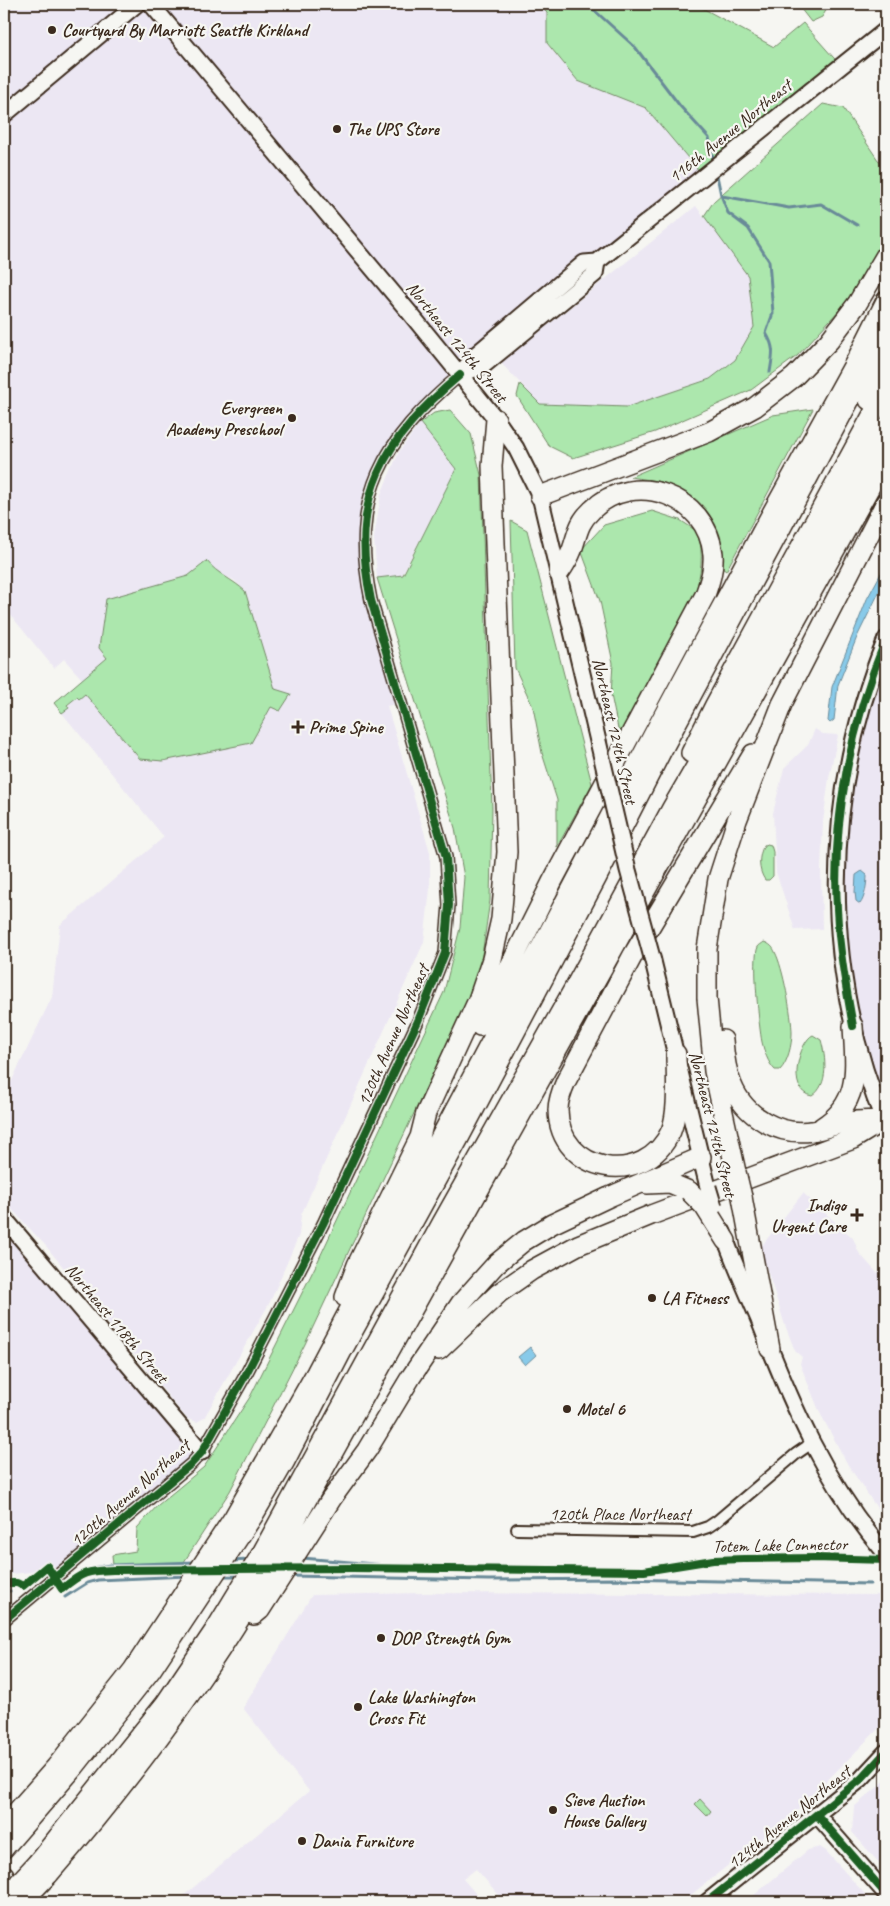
<svg xmlns="http://www.w3.org/2000/svg" width="890" height="1906" viewBox="0 0 890 1906" font-family="Caveat,sans-serif">
  <style>
    .built { fill: #ece7f3 }
    .green { fill: #ace7ad; stroke: #748866 }
    .water { fill: #88cae9; stroke: #698a98 }
    .lines { fill: none; stroke-linecap: round; stroke-linejoin: round }
    .stream { stroke: #698a98; stroke-width: 3 }
    .street-casing { stroke: #3b2a1e; stroke-width: 14 }
    .secondary-casing { stroke: #3b2a1e; stroke-width: 19 }
    .highway-casing { stroke: #3b2a1e; stroke-width: 22 }
    .street { stroke: #f6f6f2; stroke-width: 10 }
    .secondary { stroke: #f6f6f2; stroke-width: 15 }
    .highway { stroke: #f6f6f2; stroke-width: 19 }
    .secondary-bridge-casing { stroke: #3b2a1e; stroke-width: 19; stroke-linecap: butt }
    .highway-bridge-casing { stroke: #3b2a1e; stroke-width: 22; stroke-linecap: butt }
    .secondary-bridge { stroke: #f6f6f2; stroke-width: 15 }
    .highway-bridge { stroke: #f6f6f2; stroke-width: 19 }
    .cycleway-casing { stroke: #f6f6f2; stroke-width: 11 }
    .cycleway { stroke: #1b5e20; stroke-width: 8 }
    .poi-dot { fill: #3b2a1e; stroke: #f6f6f2; stroke-width: 2 }
    .labels { text-anchor: middle; dominant-baseline: central; stroke-width: 4.5; stroke-linejoin: round; paint-order: stroke }
    .poi-label { font-size: 18px; font-weight: bold; fill: #3b2a1e; stroke: #f6f6f2; text-anchor: start }
    .street-label { font-size: 18px; fill: #3b2a1e; stroke: #f6f6f2 }
  </style>
  <rect width="100%" height="100%" fill="#f6f6f2"/>
  <filter id="ink" filterUnits="userSpaceOnUse"><feTurbulence type="fractalNoise" baseFrequency=".02" numOctaves="2"/><feDisplacementMap in="SourceGraphic" scale="10" xChannelSelector="R" yChannelSelector="G"/><feConvolveMatrix kernelMatrix="1 2 1 2 8 2 1 2 1" color-interpolation-filters="sRGB"/></filter>
  <g filter="url(#ink)">
    <path class="built" d="M4 4H539L547 13V44L578 81 646 108 704 177 429 401 377 476 364 564 401 703 387 706 430 852V889L424 942 301 1215 299 1235 270 1302 204 1418 197 1422 188 1419 184 1415 45 1245 4 1201V1097L52 997 60 925 164 837 62 713 69 708 67 706 77 697 85 693 140 759 275 689 245 591 234 580 216 572 207 561 188 576 107 599 99 648 107 658 82 679 64 659 54 668 4 607Z
      M696 206 748 276 754 327 735 360 710 379 627 407 540 404 501 363Z
      M420 423 456 469 402 575 377 578 374 538 381 494 399 452Z
      M886 639V1119L858 1048 837 852 867 691Z
      M815 729 823 734 838 735 829 778 823 822 821 869 822 929 795 930 776 872 773 813 784 768 808 745Z
      M803 1193 853 1238 859 1253 877 1273 886 1268V1518L884 1515 881 1514 848 1465 820 1413 800 1364 802 1357 795 1351 785 1325 760 1248Z
      M4 1218 202 1452 65 1568 4 1575Z
      M425 1593 886 1595V1721L799 1809 682 1902H505L476 1869 463 1879 483 1902H176L309 1791 243 1708 312 1595Z
      M886 1780V1871L852 1832 854 1807Z
      M820 1847 826 1851 872 1902H746L808 1850Z"/>
    <path class="green" d="M539 4H695L774 47 803 23 841 66 704 177 646 108 578 81 547 43V13Z
      M797 4H830L822 17 811 22Z
      M823 104 843 108 878 160 886 165V239L853 295 797 356 751 390 655 432 573 458 549 446 517 396 520 384 540 404 627 407 710 379 735 360 754 327 748 276 704 216 714 201Z
      M813 409 726 571 722 568C722 525 707 497 665 483 654 480 641 479 630 477L773 415Z
      M450 410 471 434 481 475 492 808 490 900 481 962 467 1001 305 1344 230 1491 182 1565H113L112 1555 136 1551 137 1528 158 1505 204 1467 250 1397 318 1261 444 992 460 928 464 877 455 828 377 578 403 575 456 469 420 423 434 413Z
      M652 511 680 520 698 532C704 555 701 573 695 595L620 738 611 695 613 663 600 601 581 550 604 525Z
      M511 521 527 530 592 784 557 847V800L542 753 533 707 515 668Z
      M207 561C217 574 232 579 245 591L275 689 291 694 280 711 271 707 251 743 163 761 140 759 85 694 79 699 77 697 67 705 69 708 62 713 54 703 107 658 99 648 106 599 188 576Z
      M767 844 771 845 773 852V876L769 880H765C758 870 758 856 764 845Z
      M764 942C770 944 773 947 775 952 783 967 792 1016 792 1033 792 1044 788 1062 780 1070H775C768 1063 764 1051 762 1042 759 1028 752 958 758 947 759 945 762 944 764 942Z
      M813 1035 821 1040C826 1058 829 1085 812 1096 785 1092 800 1040 813 1035Z
      M700 1799 711 1811 707 1816 695 1804Z"/>
    <path class="water" d="M886 564V578L857 637 838 685 834 720 830 723 828 721 832 687 867 599Z
      M862 871 867 875C867 883 865 898 860 904L856 901 855 892 856 875Z
      M530 1347 536 1355 525 1365 518 1357Z"/>
    <g class="lines">
      <path class="stream" d="M592 4 594 10 635 47 680 106 709 138 714 163
        M716 171 721 195 728 213 748 228 769 261 773 313 766 333C775 348 773 354 770 372
        M722 196 789 208 821 204 857 225
        M302 1558 386 1565 597 1568
        M232 1561 249 1560
        M97 1567 110 1565 196 1562
        M220 1576H239
        M290 1576 489 1580 618 1579 870 1584
        M4 1581 14 1580
        M4 1592 10 1591
        M65 1597 87 1583 98 1580 187 1576"/>
      <g class="street-casing">
        <path id="street" d="M517 1529 693 1532 708 1527 717 1521 796 1454 812 1443
          M4 1620 191 1464 202 1452 245 1376 323 1224 418 1021 445 953 449 905 446 857 371 600C349 496 382 441 460 375"/>
      </g>
      <g class="secondary-casing">
        <path id="secondary" d="M151 4 409 312 496 419 516 448 540 496 598 741
          M4 115 137 4
          M461 374 483 366 571 294 595 274 597 262
          M460 375 474 356 584 263 597 262 886 30
          M886 639C822 794 820 971 886 1126
          M653 961 708 1187
          M4 1218 202 1452
          M723 1232C733 1262 747 1291 759 1320 791 1404 827 1486 886 1554
          M817 1815 886 1894
          M707 1902 861 1779 886 1752"/>
      </g>
      <g class="highway-casing">
        <path id="highway" d="M869 400 886 369
          M540 496 709 432 755 407 794 377 829 341 857 304 886 255
          M691 753 715 705 886 390
          M480 1026 552 882 705 595C710 581 714 569 713 554 707 495 634 469 592 510 578 523 578 533 572 550 569 558 564 566 559 573
          M723 1040C724 1055 726 1071 732 1085 745 1117 779 1136 812 1131 825 1130 837 1123 849 1122 859 1120 870 1121 880 1120
          M676 1054C676 1076 679 1111 671 1131 645 1189 559 1174 558 1110 558 1100 562 1090 566 1081L633 955 753 754
          M822 1127C862 1102 855 1066 853 1026
          M736 1172 714 1071 707 998V949L718 879 737 820 782 704 886 502
          M647 1184 670 1183 689 1191
          M742 1197 770 1349
          M704 1206 726 1241
          M345 1297 357 1265 420 1137 426 1113 478 1000 492 959 501 919 507 852 492 466 496 419
          M439 1350 499 1293 532 1270 578 1245 651 1215 853 1139 884 1120
          M254 1615 260 1610 332 1498 367 1450 411 1377 461 1303 496 1264 524 1241 552 1224 609 1197 701 1157
          M4 1826 56 1767 133 1670 234 1517 316 1373 659 724 772 513 858 357 886 301
          M4 1848 75 1766 151 1670 253 1516 285 1461 342 1351 458 1140 597 877 661 752 886 332
          M38 1862 165 1704 215 1630 262 1553 442 1223 576 985 672 808 766 646 886 427
          M4 1875 12 1902
          M48 1875C121 1791 189 1702 247 1607L886 458"/>
      </g>
      <use href="#street" class="street"/>
      <use href="#secondary" class="secondary"/>
      <use href="#highway" class="highway"/>
      <g class="secondary-bridge-casing">
        <path id="secondary-bridge" d="M598 741 628 870 653 961
          M708 1187 714 1207"/>
      </g>
      <g class="highway-bridge-casing">
        <path id="highway-bridge" d="M736 1172 742 1197
          M689 1191 704 1206
          M4 1899 38 1862
          M22 1902 48 1875"/>
      </g>
      <use href="#secondary-bridge" class="secondary-bridge"/>
      <use href="#highway-bridge" class="highway-bridge"/>
      <g class="cycleway-casing">
        <path id="cycleway" d="M853 1026C846 987 839 949 837 909 832 818 851 724 886 639
          M4 1583H17L23 1586 47 1566 62 1589C83 1571 88 1571 114 1570L352 1568 644 1571 713 1560 744 1559 815 1558 886 1560
          M4 1620 191 1464 202 1452 245 1376 323 1224 418 1021 445 953 449 905 446 857 371 600C349 496 382 441 460 375
          M817 1815 886 1894
          M707 1902 861 1779 886 1752"/>
      </g>
      <use href="#cycleway" class="cycleway"/>
    </g>
  </g>
  <g class="poi-dot">
    <circle cx="52" cy="30" r="5"/>
    <circle cx="337" cy="129" r="5"/>
    <circle cx="292" cy="418" r="5"/>
    <path d="M295.5 719.5h5v5h5v5h-5v5h-5v-5h-5v-5h5z"/>
    <path d="M854.5 1207.5h5v5h5v5h-5v5h-5v-5h-5v-5h5z"/>
    <circle cx="652" cy="1298" r="5"/>
    <circle cx="567" cy="1409" r="5"/>
    <circle cx="381" cy="1638" r="5"/>
    <circle cx="358" cy="1707" r="5"/>
    <circle cx="553" cy="1810" r="5"/>
    <circle cx="302" cy="1841" r="5"/>
  </g>
  <g class="labels">
    <g class="poi-label">
      <text x="62" y="30">Courtyard By Marriott Seattle Kirkland</text>
      <text x="347" y="129">The UPS Store</text>
      <text x="282" y="408" text-anchor="end">Evergreen<tspan x="282" dy="21">Academy Preschool</tspan></text>
      <text x="309" y="727">Prime Spine</text>
      <text x="846" y="1205" text-anchor="end">Indigo<tspan x="846" dy="21">Urgent Care</tspan></text>
      <text x="662" y="1298">LA Fitness</text>
      <text x="577" y="1409">Motel 6</text>
      <text x="391" y="1638">DOP Strength Gym</text>
      <text x="368" y="1697">Lake Washington<tspan x="368" dy="21">Cross Fit</tspan></text>
      <text x="563" y="1800">Sieve Auction<tspan x="563" dy="21">House Gallery</tspan></text>
      <text x="312" y="1841">Dania Furniture</text>
    </g>
    <g class="street-label">
      <text transform="translate(730 131) rotate(-39)">116th Avenue Northeast</text>
      <text transform="translate(457 342) rotate(51)">Northeast 124th Street</text>
      <text transform="translate(615 731) rotate(77)">Northeast 124th Street</text>
      <text transform="translate(393 1035) rotate(-66)">120th Avenue Northeast</text>
      <text transform="translate(713 1124) rotate(76)">Northeast 124th Street</text>
      <text transform="translate(117 1323) rotate(50)">Northeast 118th Street</text>
      <text transform="translate(130 1493) rotate(-41)">120th Avenue Northeast</text>
      <text x="620" y="1514">120th Place Northeast</text>
      <text transform="translate(780 1545) rotate(-1)">Totem Lake Connector</text>
      <text transform="translate(789 1817) rotate(-39)">124th Avenue Northeast</text>
    </g>
  </g>
  <rect width="890" height="1906" fill="none" stroke="#f6f6f2" stroke-width="20"/>
  <rect x="10" y="10" width="870" height="1886" fill="none" stroke="#3b2a1e" stroke-width="2" filter="url(#ink)"/>
</svg>
